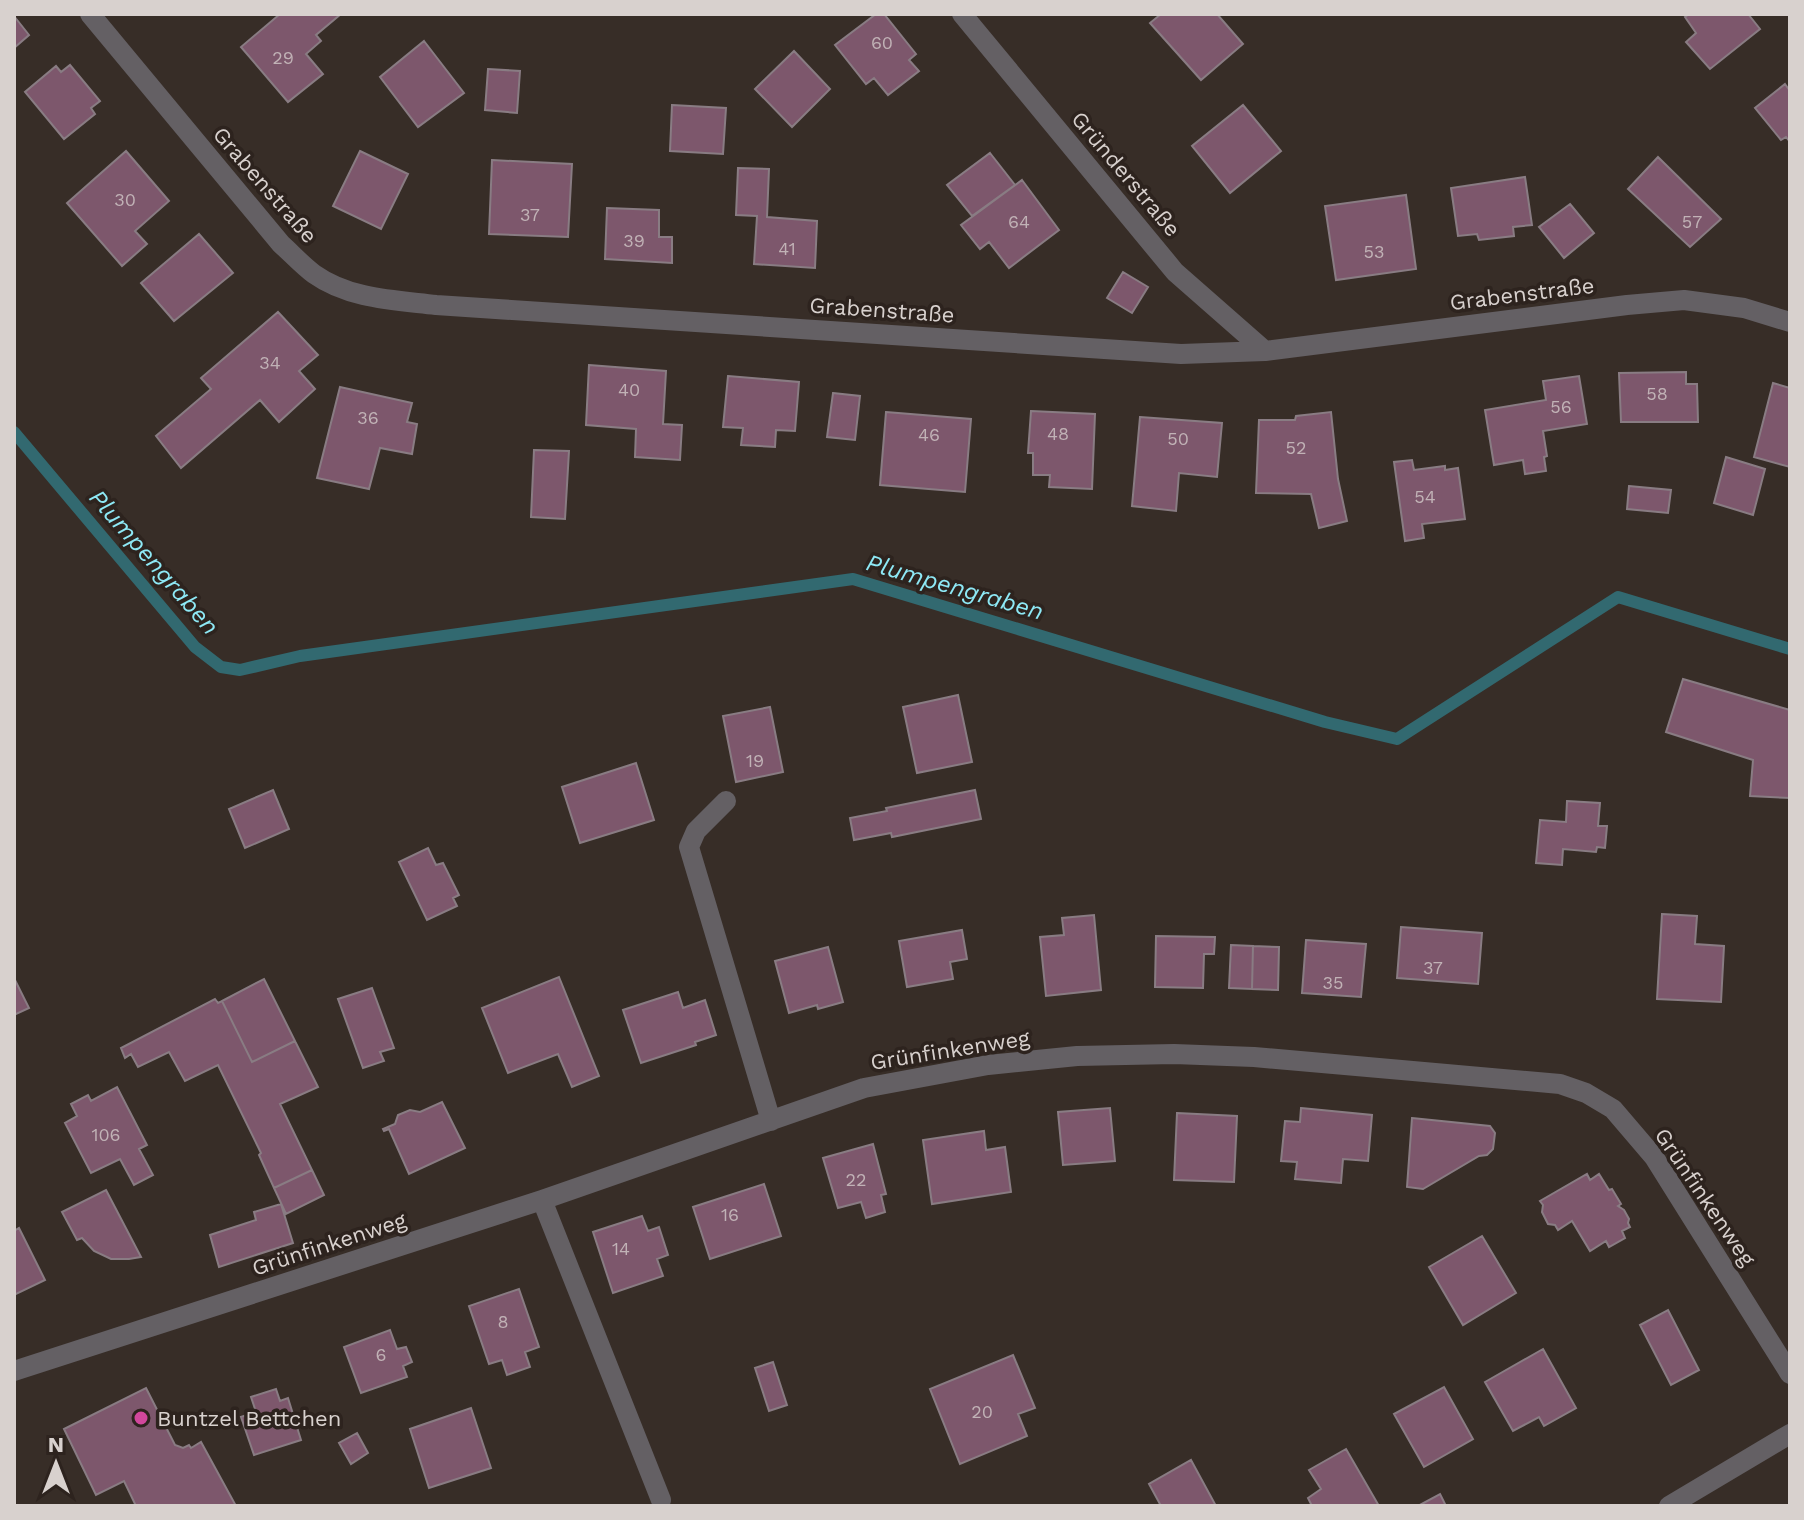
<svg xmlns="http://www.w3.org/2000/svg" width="1804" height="1520" viewBox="0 0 1804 1520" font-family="'Work Sans',sans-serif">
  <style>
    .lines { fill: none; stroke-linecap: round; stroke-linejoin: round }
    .stream { stroke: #326970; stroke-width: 12 }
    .building { fill: #7d576c; stroke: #897c83; stroke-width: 2 }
    .minor { stroke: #646064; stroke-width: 20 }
    .hotel-dot { fill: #d1479c; stroke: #2d231e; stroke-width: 3 }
    .labels { text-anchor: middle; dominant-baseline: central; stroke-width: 7; stroke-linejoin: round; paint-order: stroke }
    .number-label { font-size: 18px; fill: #c1b2b6 }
    .street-label { font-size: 22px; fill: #d8d1ce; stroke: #2d231e }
    .poi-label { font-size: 22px; fill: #d8d1ce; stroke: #2d231e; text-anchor: start }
    .water-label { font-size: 24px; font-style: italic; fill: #8ee9f6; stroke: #2d231e }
  </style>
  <rect width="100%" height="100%" fill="#372d27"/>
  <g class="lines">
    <path class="stream" d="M14 432 195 647 221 667 240 670 300 656 853 579 1325 722 1397 739 1618 597 1790 649"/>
  </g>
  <path class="building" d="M280 14H341L316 35 321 41 306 54 323 74 288 102 241 47Z
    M876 14H884L916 54 909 60 919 71 888 95 874 78 866 84 835 45Z
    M1161 14H1217L1243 44 1201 80 1150 23Z
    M1689 14H1748L1760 29 1710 69 1686 42 1696 33 1685 17Z
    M14 16 29 35 14 48Z
    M424 41 464 93 418 127 380 77Z
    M794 51 830 89 792 127 755 89Z
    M70 65 100 101 91 108 95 114 64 139 25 92 56 66 61 72Z
    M488 69 520 71 517 113 485 110Z
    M1785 84 1790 91V142L1786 137 1781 140 1755 108Z
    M672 105 726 108 723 154 670 151Z
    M1243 105 1281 151 1230 193 1192 146Z
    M126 151 169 201 135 231 147 244 122 266 67 203Z
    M360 151 408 174 381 229 333 206Z
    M990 153 1015 185 972 216 947 185Z
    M1658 157 1721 219 1690 247 1628 189Z
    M492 160 572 164 568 237 489 234Z
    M738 168 769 169 767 217 817 221 815 268 754 264 757 216 736 215Z
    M1525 177 1532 225 1513 227 1514 236 1479 240 1477 234 1458 236 1451 188Z
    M1022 180 1059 230 1009 268 989 242 980 249 961 225Z
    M1406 195 1416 269 1336 280 1325 206Z
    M1570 204 1594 233 1564 258 1539 227Z
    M607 208 659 210V237H672V263L605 259Z
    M199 234 233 273 174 321 141 283Z
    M1123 272 1148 287 1132 313 1107 298Z
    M278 312 318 355 299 371 315 389 279 422 260 400 181 468 156 436 211 389 201 378Z
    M589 365 666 371 663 424 682 425 680 460 635 457 636 429 586 425Z
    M1686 372V384H1697L1698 422H1621L1619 373Z
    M728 376 799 382 795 431 776 430 775 447 741 445 743 428 723 427Z
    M1579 376 1587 424 1543 431 1547 456 1544 457 1546 471 1525 474 1523 460 1494 465 1485 410 1546 400 1543 381Z
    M1773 383 1790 388V467L1754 457Z
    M340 387 412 403 407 422 417 424 412 454 380 448 369 489 317 478Z
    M833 393 860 396 855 440 827 437Z
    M1031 411 1095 414 1092 489 1049 487 1050 475H1033V453H1028Z
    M886 412 971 419 965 492 880 485Z
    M1331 412 1338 479 1347 521 1319 528 1311 494 1256 493 1259 420H1295L1296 416Z
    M1140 417 1222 423 1217 477 1179 473 1176 511 1132 506Z
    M534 450 569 451 565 519 531 517Z
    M1726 457 1765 469 1753 515 1714 503Z
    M1412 460 1414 470 1445 466V470L1458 468 1465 519 1422 524 1424 538 1405 541 1394 462Z
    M1629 486 1671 490 1668 513 1627 509Z
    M1683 679 1790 710V798L1750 796 1753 760 1666 732Z
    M958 695 972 762 917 773 903 707Z
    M770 707 783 772 736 782 723 716Z
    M636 763 654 820 580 843 562 787Z
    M273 790 289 829 245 848 229 809Z
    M975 790 981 819 892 837 891 833 854 840 850 818 887 811 886 808Z
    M1567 801 1600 803 1598 826H1607L1605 848 1597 847 1596 852 1563 849 1562 865 1536 863 1540 820 1566 822Z
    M428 848 436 865 443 863 459 895 453 898 457 906 427 920 399 862Z
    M1662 914 1697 916 1695 944 1724 946 1721 1002 1657 999Z
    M1094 915 1101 990 1046 996 1040 937 1064 935 1062 918Z
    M1401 927 1482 933 1478 984 1397 978Z
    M962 930 967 959 950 962 953 979 907 987 899 941Z
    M1156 936 1215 937 1214 954H1204L1203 988 1155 987Z
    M1306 940 1366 944 1361 997 1302 993Z
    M1231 945 1253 946 1252 989 1229 988Z
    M1253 946 1279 947 1278 990 1252 989Z
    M828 947 843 1002 818 1009 817 1005 789 1013 775 961Z
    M559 977 599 1076 572 1087 558 1054 508 1073 482 1008Z
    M14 978 29 1008 14 1015Z
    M264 979 295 1041 252 1062 222 1001Z
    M372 988 394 1048 380 1052 384 1061 363 1068 338 999Z
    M678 992 683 1008 705 1000 716 1035 695 1042 696 1045 641 1063 623 1010Z
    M215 999 218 1003 222 1001 252 1062 295 1041 318 1087 280 1104 312 1170 274 1188 259 1155 261 1153 218 1065 185 1081 169 1052 138 1067 131 1054 125 1058 121 1048Z
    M117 1087 147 1145 139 1149 153 1175 134 1185 120 1159 91 1173 65 1123 77 1116 71 1104 88 1095 91 1101Z
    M442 1102 465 1148 409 1174 389 1129 384 1131 383 1129 395 1124 398 1115 410 1110 420 1112Z
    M1110 1108 1115 1161 1063 1165 1058 1112Z
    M1301 1108 1372 1115 1368 1161 1343 1159 1341 1183 1295 1179 1297 1162 1281 1161 1285 1121 1300 1122Z
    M1177 1113 1237 1116 1234 1182 1174 1180Z
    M1412 1118 1490 1126 1495 1133 1493 1149 1487 1155 1479 1156 1423 1189 1407 1187Z
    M984 1131 986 1150 1005 1147 1011 1192 932 1204 923 1140Z
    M873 1144 886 1194 881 1195 885 1212 866 1218 861 1202 838 1208 823 1158Z
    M312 1170 324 1195 286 1214 274 1188Z
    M1587 1174 1590 1180 1599 1174 1609 1190 1612 1189 1621 1204 1618 1206 1624 1210 1629 1219 1628 1223 1630 1227 1622 1231 1625 1238 1609 1247 1606 1241 1590 1251 1572 1221 1558 1230 1555 1225 1548 1224 1542 1212 1543 1205 1540 1201Z
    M764 1184 781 1236 710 1259 693 1207Z
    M106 1190 141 1257 129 1259H111L94 1251 82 1238 77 1240 62 1212Z
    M281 1204 293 1243 219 1267 210 1235 256 1220 254 1212Z
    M642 1216 648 1231 659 1227 668 1255 657 1259 663 1276 613 1293 593 1232Z
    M19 1228 45 1280 14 1295V1231Z
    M1482 1236 1516 1293 1463 1325 1429 1267Z
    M519 1289 539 1347 525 1352 530 1367 507 1375 502 1360 489 1364 469 1306Z
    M1668 1310 1699 1370 1671 1385 1640 1325Z
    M390 1330 397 1349 406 1347 412 1362 403 1366 407 1377 361 1393 344 1347Z
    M1543 1349 1576 1408 1544 1426 1539 1417 1513 1431 1485 1382Z
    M1013 1355 1035 1408 1018 1414 1027 1436 960 1464 930 1389Z
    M773 1362 787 1405 769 1411 755 1368Z
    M1444 1387 1473 1439 1424 1467 1394 1414Z
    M146 1388 175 1445 183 1448 189 1445 191 1448 201 1442 236 1506H136L124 1481 96 1495 64 1429Z
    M276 1389 280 1401 288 1398 301 1440 254 1455 241 1417 256 1412 251 1397Z
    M471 1408 491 1468 429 1488 410 1429Z
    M357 1433 368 1453 351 1464 339 1443Z
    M1346 1449 1379 1506H1312L1308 1498 1321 1489 1309 1470Z
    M1191 1460 1216 1506H1161L1149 1484Z
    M1440 1494 1446 1506H1418Z"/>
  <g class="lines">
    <path class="minor" d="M90 14 281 244C292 254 303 266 314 274 349 299 394 300 436 305L1181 354 1265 351 1627 305 1684 300 1744 308 1790 322
      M962 14 1175 272 1265 351
      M726 801 696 831 689 847 771 1121
      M542 1200 661 1500
      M14 1371 542 1200 864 1088 988 1065 1077 1056 1174 1054 1254 1057 1560 1084 1586 1093 1613 1109 1654 1157 1790 1374
      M1669 1506 1790 1434"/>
  </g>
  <circle class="hotel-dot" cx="141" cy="1418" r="8"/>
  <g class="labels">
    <g class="number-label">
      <text x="882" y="42">60</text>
      <text x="283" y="57">29</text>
      <text x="125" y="199">30</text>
      <text x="530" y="214">37</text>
      <text x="1019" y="221">64</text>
      <text x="1692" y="221">57</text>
      <text x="634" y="240">39</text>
      <text x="787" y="248">41</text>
      <text x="1374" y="251">53</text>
      <text x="270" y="362">34</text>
      <text x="629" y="389">40</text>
      <text x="1657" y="393">58</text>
      <text x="1561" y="406">56</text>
      <text x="368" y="417">36</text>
      <text x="1058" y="433">48</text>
      <text x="929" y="434">46</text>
      <text x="1178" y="438">50</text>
      <text x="1296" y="447">52</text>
      <text x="1425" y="496">54</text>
      <text x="755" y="760">19</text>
      <text x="1433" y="967">37</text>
      <text x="1333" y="982">35</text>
      <text x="106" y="1134">106</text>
      <text x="856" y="1179">22</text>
      <text x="730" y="1214">16</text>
      <text x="621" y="1248">14</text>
      <text x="503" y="1321">8</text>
      <text x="381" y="1354">6</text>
      <text x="982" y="1411">20</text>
    </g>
    <g class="street-label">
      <text transform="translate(1126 174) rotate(50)">Gründerstraße</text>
      <text transform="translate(265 185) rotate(49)">Grabenstraße</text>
      <text transform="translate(1522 294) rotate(-7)">Grabenstraße</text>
      <text transform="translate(882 310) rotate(4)">Grabenstraße</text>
      <text transform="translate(950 1050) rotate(-9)">Grünfinkenweg</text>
      <text transform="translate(1705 1197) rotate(56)">Grünfinkenweg</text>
      <text transform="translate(329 1244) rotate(-18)">Grünfinkenweg</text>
    </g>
    <g class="poi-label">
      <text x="157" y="1418">Buntzel Bettchen</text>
    </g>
    <g class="water-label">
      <text transform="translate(154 562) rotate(49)">Plumpengraben</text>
      <text transform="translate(955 587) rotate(16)">Plumpengraben</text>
    </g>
  </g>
  <rect width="1804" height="1520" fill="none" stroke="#d8d1ce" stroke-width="32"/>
  <g transform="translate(56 1464)" stroke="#2d231e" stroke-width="6" paint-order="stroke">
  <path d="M0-6L14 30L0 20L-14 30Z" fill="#d8d1ce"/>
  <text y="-12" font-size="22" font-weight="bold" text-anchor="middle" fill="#d8d1ce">N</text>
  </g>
</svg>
